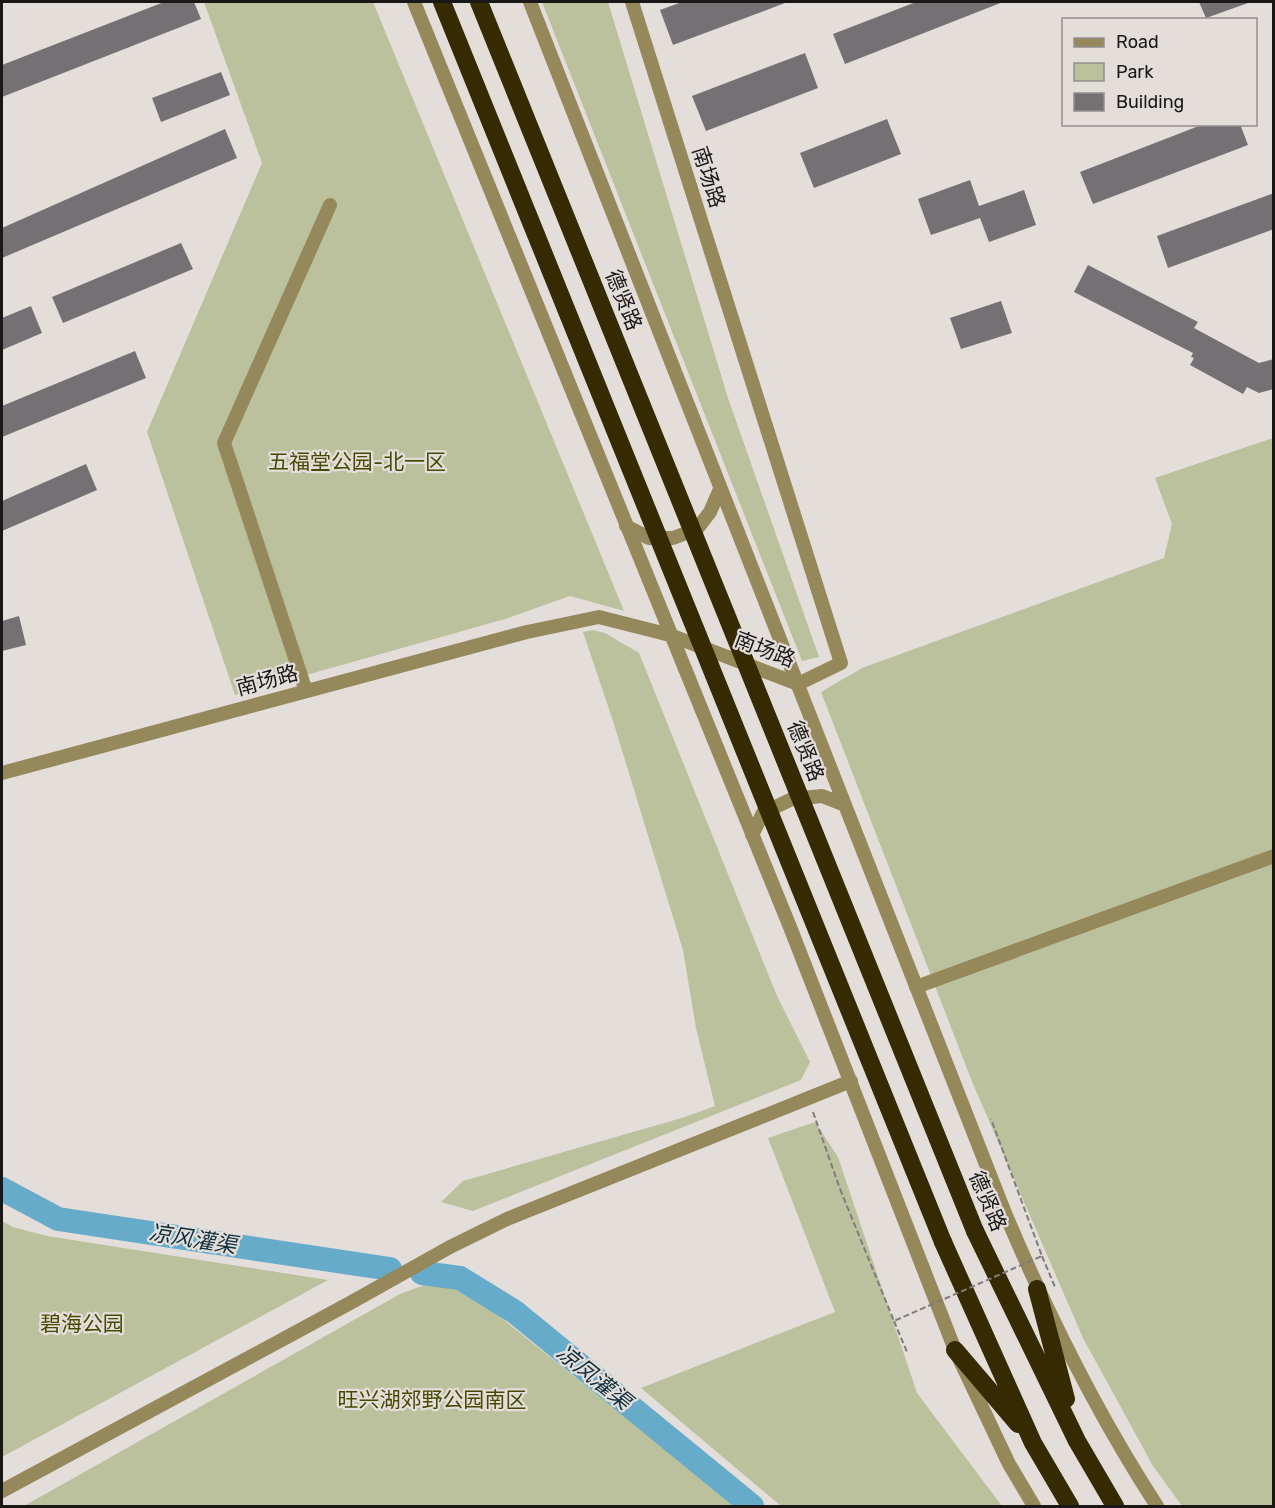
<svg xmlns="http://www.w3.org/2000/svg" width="1275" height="1508" viewBox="0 0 1275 1508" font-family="Rubik,'Noto Sans SC',sans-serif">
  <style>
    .green { fill: #bac19c }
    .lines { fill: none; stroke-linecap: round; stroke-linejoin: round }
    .river { stroke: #67abcb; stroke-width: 24 }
    .building { fill: #747074 }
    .path { stroke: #807c7a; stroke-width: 2; stroke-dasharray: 6 3; stroke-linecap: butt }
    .minor { stroke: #95885b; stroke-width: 14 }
    .highway { stroke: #352a02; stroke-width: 18 }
    .path-bridge { stroke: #807c7a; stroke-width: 2; stroke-dasharray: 6 3; stroke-linecap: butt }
    .highway-bridge { stroke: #352a02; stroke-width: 18 }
    .labels { text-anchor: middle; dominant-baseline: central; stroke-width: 4.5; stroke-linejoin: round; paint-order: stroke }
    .street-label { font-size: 21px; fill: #1a1817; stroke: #e4dedb }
    .park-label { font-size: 21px; fill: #444b00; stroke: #e4dedb }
    .water-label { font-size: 22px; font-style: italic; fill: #0f2f3d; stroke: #e4dedb }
  </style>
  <rect width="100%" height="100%" fill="#e4dedb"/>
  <path class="green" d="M204 2H373L624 611 570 596 505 619 235 695 147 432 262 163Z
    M542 2H608L728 398 819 657 802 661Z
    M1273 438V1506H1182L1153 1466 1083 1338 973 1084 821 692 862 668 1164 558 1172 524 1155 478Z
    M593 630 605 633 639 653 777 996 810 1062 801 1080 473 1211 441 1202 463 1181 685 1117 715 1106 696 1028 683 950 613 721 583 632Z
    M815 1122 838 1157 917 1393 1002 1506H781L641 1388 835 1312 768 1138Z
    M2 1221 13 1227 47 1236 328 1280 2 1457Z
    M427 1284 456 1286 479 1300 736 1506H24L400 1294Z"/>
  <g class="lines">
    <path class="river" d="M2 1189 58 1219 390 1269
      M422 1273 460 1278 515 1312 752 1506"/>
  </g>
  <path class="building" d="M164 2H194L201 19 2 97V65Z
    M682 2H784L785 3 673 45 660 10Z
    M916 2H1003L845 64 833 34Z
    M1199 2H1247L1248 3 1206 18Z
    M805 53 818 88 706 131 692 96Z
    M221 72 230 95 161 122 152 98Z
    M887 119 901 154 814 188 800 153Z
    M1204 124H1240L1248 145 1093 204 1080 172Z
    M225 129 237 158 2 258V228Z
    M970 180 979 206 1024 190 1036 225 989 242 980 218 931 235 918 199Z
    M1274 193V229L1168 268 1157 236Z
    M181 243 193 269 63 323 52 297Z
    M1088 265 1198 322 1194 328 1259 363 1274 359V389L1259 393 1247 387 1243 394 1190 365 1194 358 1191 357 1193 353 1074 292Z
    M1001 301 1012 333 961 349 950 318Z
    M31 306 42 333 2 350V318Z
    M135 351 146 378 2 437V406Z
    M86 464 97 490 2 531V501Z
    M19 616 26 645 2 651V621Z"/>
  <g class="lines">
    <path class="path" d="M813 1112 840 1189
      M1042 1256 1055 1287
      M894 1321 907 1352"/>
    <path class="minor" d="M414 2 790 927 955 1350 1009 1464 1034 1506
      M530 2 1005 1213C1048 1315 1097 1414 1157 1506
      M626 526 649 538H673L697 529 710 512 720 489
      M306 691 224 443 330 205
      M2 773 527 632 599 617 670 635 798 684 841 663 632 2
      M752 835 763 813 792 799 822 796 845 805
      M916 987 1274 856
      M2 1491 350 1303 450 1247 507 1219 851 1081"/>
    <path class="highway" d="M975 1231 1077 1441 1115 1506
      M943 1242 1033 1443 1070 1506
      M1037 1289 1066 1399
      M955 1350 1018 1424"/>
    <path class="path-bridge" d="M840 1189 894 1321 1042 1256 991 1119"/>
    <path class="highway-bridge" d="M442 2 943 1242
      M479 2 975 1231"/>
  </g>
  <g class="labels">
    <g class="street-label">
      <text transform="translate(709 177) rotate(72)">南场路</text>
      <text transform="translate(624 300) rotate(68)">德贤路</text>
      <text transform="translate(765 649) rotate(21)">南场路</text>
      <text transform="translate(267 680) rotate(-15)">南场路</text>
      <text transform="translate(806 751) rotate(68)">德贤路</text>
      <text transform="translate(988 1201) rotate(67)">德贤路</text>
    </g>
    <g class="park-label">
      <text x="357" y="461">五福堂公园-北一区</text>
      <text x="82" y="1323">碧海公园</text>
      <text x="432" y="1399">旺兴湖郊野公园南区</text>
    </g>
    <g class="water-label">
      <text transform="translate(193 1239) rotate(9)">凉风灌渠</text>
      <text transform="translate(594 1377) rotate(39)">凉凤灌渠</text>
    </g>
  </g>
  <rect width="1275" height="1508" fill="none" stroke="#1a1817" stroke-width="6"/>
  <rect x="1062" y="18" width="195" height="108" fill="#e4dedb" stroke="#938f8d" stroke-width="1.5"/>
  <rect x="1074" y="38" width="30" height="9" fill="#95885b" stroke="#938f8d" stroke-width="1.5"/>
  <text x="1116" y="48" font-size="18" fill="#1a1817">Road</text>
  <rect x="1074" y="63" width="30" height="18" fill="#bac19c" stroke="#938f8d" stroke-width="1.5"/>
  <text x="1116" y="78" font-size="18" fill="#1a1817">Park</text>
  <rect x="1074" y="93" width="30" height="18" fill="#747074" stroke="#938f8d" stroke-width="1.5"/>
  <text x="1116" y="108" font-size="18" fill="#1a1817">Building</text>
</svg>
